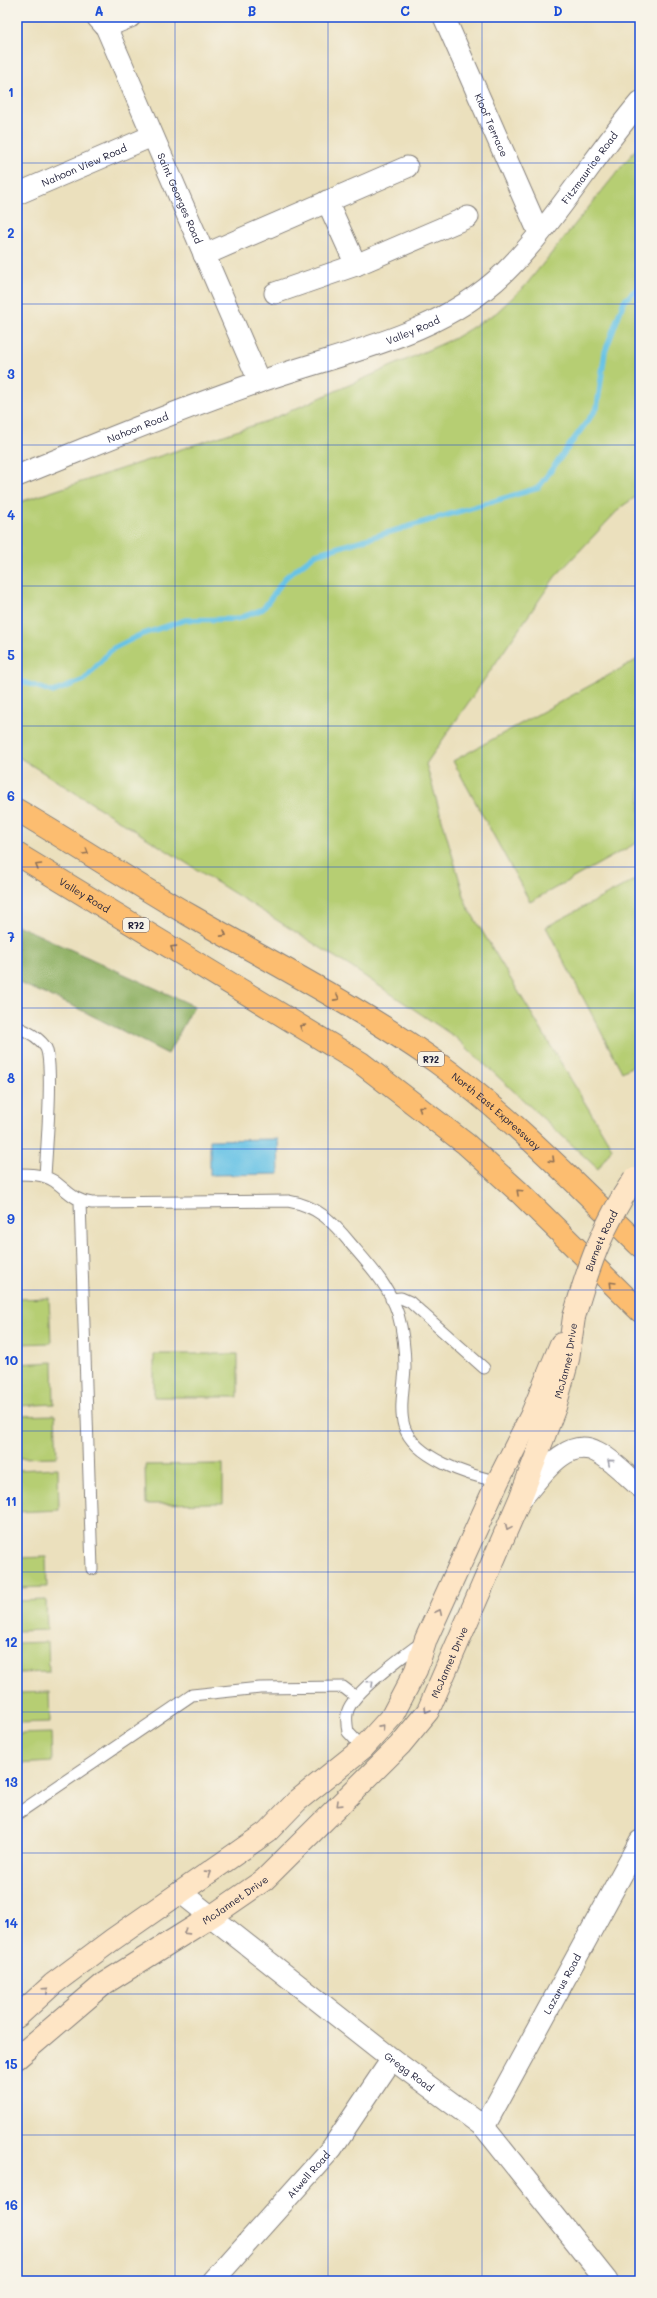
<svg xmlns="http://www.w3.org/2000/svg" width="657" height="2298" viewBox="0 0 657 2298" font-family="Mali,sans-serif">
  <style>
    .green { fill: #b6ce73; stroke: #6c7857 }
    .forest { fill: #90b165; stroke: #596a50 }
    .water { fill: #68c3e6; stroke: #457290 }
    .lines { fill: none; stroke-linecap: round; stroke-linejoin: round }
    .stream { stroke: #68c3e6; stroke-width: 5.5 }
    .lane-casing { stroke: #86817c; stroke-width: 13 }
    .street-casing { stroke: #86817c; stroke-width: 23 }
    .secondary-casing { stroke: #86817c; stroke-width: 24 }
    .highway-casing { stroke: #86817c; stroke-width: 24 }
    .lane { stroke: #fff; stroke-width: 11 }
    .street { stroke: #fff; stroke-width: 21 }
    .secondary { stroke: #fee5c5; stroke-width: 22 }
    .highway { stroke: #fcbd6f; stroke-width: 22 }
    .secondary-bridge-casing { stroke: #86817c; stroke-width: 24; stroke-linecap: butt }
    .secondary-bridge { stroke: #fee5c5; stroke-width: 22 }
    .oneway { stroke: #8f7055 }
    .oneway2 { stroke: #9c9ca7 }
    .oneway3 { stroke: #9b8d87 }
    .grid { fill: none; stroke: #1d4ed8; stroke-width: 1; stroke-opacity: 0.55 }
    .labels { text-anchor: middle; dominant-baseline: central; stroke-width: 4; stroke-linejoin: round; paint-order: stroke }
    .shield { fill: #f7f3e8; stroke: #62616f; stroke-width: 1 }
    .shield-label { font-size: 9px; font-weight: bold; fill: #22223b }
    .street-label { font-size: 10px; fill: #22223b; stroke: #f7f3e8 }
    .neatline { fill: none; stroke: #1d4ed8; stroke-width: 1.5 }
    .grid-label { font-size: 13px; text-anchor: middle; font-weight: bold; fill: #1d4ed8 }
  </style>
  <rect width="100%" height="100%" fill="#f7f3e8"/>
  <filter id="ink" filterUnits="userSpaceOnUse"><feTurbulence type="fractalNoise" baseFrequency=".025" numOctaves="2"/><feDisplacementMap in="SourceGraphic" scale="8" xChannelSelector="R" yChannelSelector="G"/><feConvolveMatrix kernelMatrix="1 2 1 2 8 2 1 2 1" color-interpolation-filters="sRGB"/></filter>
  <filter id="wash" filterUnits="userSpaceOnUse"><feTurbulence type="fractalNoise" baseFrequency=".012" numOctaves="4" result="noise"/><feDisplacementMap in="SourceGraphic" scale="16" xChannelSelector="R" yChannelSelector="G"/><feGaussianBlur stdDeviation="0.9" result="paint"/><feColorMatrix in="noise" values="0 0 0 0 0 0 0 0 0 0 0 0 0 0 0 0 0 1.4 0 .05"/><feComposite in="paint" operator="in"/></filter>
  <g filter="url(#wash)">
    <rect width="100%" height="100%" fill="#ebe0bd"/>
    <path class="green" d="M640 144V494L621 507 555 577 426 764 467 906 612 1148 598 1169 455 1037 354 969 17 756V503L270 420 453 339 496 313 525 286Z
      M640 658V841L530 902 453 761Z
      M640 877V1062L622 1072 546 927Z
      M49 1298 51 1343 17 1344V1299Z
      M154 1354H238V1397H154Z
      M53 1362 54 1404 17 1406V1364Z
      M55 1415 57 1457 17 1458V1416Z
      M223 1464V1503L146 1504 145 1465Z
      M58 1468 59 1510 17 1512V1470Z
      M46 1557 47 1587 17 1588V1558Z
      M46 1600 47 1630 17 1631V1601Z
      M48 1642 49 1672 17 1673V1643Z
      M49 1692 50 1722 17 1723V1693Z
      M51 1733 52 1762 17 1764V1734Z"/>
    <path class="forest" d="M17 925 194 1006 168 1054 73 1006 17 982Z"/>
    <path class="water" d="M278 1139 279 1174 210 1175V1140Z"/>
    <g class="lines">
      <path class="stream" d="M17 680 53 692 84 680 112 649 140 635 185 620 237 619 263 609 286 577 316 554 538 488 597 408 605 352 624 301 640 286"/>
    </g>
  </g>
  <g filter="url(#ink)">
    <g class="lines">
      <g class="lane-casing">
        <path id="lane" d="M17 1027C27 1031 40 1038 46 1048 54 1066 46 1153 45 1177
          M17 1174C29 1174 43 1174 54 1181 68 1191 74 1201 92 1203L288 1201C318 1206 332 1221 351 1244 369 1265 390 1287 398 1314 403 1332 405 1350 405 1368 404 1386 399 1409 404 1426 414 1458 469 1476 498 1481
          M80 1202 92 1569
          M391 1299 401 1298 410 1302 484 1368
          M363 1748 348 1732C347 1726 346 1719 347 1714 349 1694 405 1655 422 1642
          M17 1814 192 1695 260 1688 343 1687 356 1697"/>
      </g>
      <g class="street-casing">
        <g id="street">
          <path id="s1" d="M97 17 106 27 259 381"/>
          <path id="s2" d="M444 17 539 233"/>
          <path d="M106 27 130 17"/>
          <path id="s3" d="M17 194 152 136"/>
          <path d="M204 255 407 167"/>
          <path d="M356 265 468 217"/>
          <path d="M275 293 356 265 327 201"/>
          <path id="s4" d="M17 476C97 444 177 410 259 382 343 352 438 337 504 273 555 223 593 157 640 102"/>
          <path d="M521 1499C539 1479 566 1435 597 1452 613 1460 627 1476 640 1487"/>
          <path id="s5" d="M180 1892 392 2059 484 2127 607 2281"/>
          <path id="s6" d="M484 2127 640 1841"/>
          <path id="s7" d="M213 2281 332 2148 392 2059"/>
        </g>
      </g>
      <g class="secondary-casing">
        <g id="secondary">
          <path d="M17 2017 53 1984 112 1940 267 1832 297 1801 363 1748 392 1716 416 1670 426 1639 498 1481 531 1416 561 1344"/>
          <path id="s8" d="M17 2058 105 1983 212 1916 264 1880 400 1745 428 1711 520 1499 555 1407 568 1359 574 1317"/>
        </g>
      </g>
      <g class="highway-casing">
        <g id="highway">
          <path id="s9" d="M17 810C75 844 132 882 191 916 273 963 357 1006 435 1061 510 1115 574 1182 640 1246"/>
          <path id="s10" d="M17 854 361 1063 466 1144 519 1192 640 1311"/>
        </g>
      </g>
      <use href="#lane" class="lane"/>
      <use href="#street" class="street"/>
      <use href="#secondary" class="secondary"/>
      <use href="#highway" class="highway"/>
      <g class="secondary-bridge-casing">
        <g id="secondary-bridge">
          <path id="s11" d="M574 1317C589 1264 603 1225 634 1179"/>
        </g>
      </g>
      <use href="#secondary-bridge" class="secondary-bridge"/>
    </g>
    <defs><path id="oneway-chevron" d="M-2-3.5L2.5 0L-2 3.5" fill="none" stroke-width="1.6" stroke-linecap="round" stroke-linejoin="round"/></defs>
    <g class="oneway">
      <use href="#oneway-chevron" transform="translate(86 852) rotate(31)"/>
      <use href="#oneway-chevron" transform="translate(38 866) rotate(-149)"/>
      <use href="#oneway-chevron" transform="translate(224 934) rotate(29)"/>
      <use href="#oneway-chevron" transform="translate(173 948) rotate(-148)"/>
      <use href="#oneway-chevron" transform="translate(337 998) rotate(29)"/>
      <use href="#oneway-chevron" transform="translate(302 1027) rotate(-149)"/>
      <use href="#oneway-chevron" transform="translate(421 1108) rotate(-142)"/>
      <use href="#oneway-chevron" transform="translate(552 1160) rotate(44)"/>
      <use href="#oneway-chevron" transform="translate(519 1192) rotate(-137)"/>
      <use href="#oneway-chevron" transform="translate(612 1284) rotate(-135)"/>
    </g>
    <g class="oneway2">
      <use href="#oneway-chevron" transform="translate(610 1462) rotate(-140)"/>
      <use href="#oneway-chevron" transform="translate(371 1683) rotate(-43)"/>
    </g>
    <g class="oneway3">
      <use href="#oneway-chevron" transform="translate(508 1527) rotate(114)"/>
      <use href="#oneway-chevron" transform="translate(439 1612) rotate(-65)"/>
      <use href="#oneway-chevron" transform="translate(427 1710) rotate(121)"/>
      <use href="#oneway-chevron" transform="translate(382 1727) rotate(-48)"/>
      <use href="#oneway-chevron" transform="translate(339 1804) rotate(136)"/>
      <use href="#oneway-chevron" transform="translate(208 1873) rotate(-33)"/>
      <use href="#oneway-chevron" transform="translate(186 1932) rotate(148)"/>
      <use href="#oneway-chevron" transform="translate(46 1990) rotate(-42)"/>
    </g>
  </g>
  <path class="grid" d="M175 17V2281M328 17V2281M482 17V2281M17 163H640M17 304H640M17 445H640M17 586H640M17 726H640M17 867H640M17 1008H640M17 1149H640M17 1290H640M17 1431H640M17 1572H640M17 1712H640M17 1853H640M17 1994H640M17 2135H640"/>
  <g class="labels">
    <g class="shield">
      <rect x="123" y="918" width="26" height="14" rx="3"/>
      <rect x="418" y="1052" width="26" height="14" rx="3"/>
    </g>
    <g class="shield-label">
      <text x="136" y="925">R72</text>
      <text x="431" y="1059">R72</text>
    </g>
    <g class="street-label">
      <text stroke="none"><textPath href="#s2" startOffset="118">Kloof Terrace</textPath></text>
      <text stroke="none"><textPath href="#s3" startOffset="73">Nahoon View Road</textPath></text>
      <text stroke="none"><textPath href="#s4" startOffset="666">Fitzmaurice Road</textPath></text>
      <text stroke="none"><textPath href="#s1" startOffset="200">Saint Georges Road</textPath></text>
      <text stroke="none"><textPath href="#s4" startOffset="422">Valley Road</textPath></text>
      <text stroke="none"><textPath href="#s4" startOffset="130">Nahoon Road</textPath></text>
      <text stroke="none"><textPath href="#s10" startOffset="79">Valley Road</textPath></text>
      <text stroke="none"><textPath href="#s9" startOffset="567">North East Expressway</textPath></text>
      <text stroke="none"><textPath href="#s11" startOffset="81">Burnett Road</textPath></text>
      <text stroke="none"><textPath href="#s8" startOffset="918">McJannet Drive</textPath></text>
      <text stroke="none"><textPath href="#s8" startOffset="594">McJannet Drive</textPath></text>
      <text stroke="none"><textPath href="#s8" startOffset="270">McJannet Drive</textPath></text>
      <text stroke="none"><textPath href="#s6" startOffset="163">Lazarus Road</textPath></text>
      <text stroke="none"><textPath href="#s5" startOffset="291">Gregg Road</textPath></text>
      <text stroke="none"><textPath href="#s7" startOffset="143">Atwell Road</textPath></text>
    </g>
  </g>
  <rect width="657" height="2298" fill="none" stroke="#f7f3e8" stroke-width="44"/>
  <rect x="22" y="22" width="613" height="2254" class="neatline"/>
  <g class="grid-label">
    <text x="99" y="16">A</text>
    <text x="252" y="16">B</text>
    <text x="405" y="16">C</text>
    <text x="558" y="16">D</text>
    <text x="11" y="97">1</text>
    <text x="11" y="238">2</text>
    <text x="11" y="379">3</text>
    <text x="11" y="520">4</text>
    <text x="11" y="660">5</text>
    <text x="11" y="801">6</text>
    <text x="11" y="942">7</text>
    <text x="11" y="1083">8</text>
    <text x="11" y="1224">9</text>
    <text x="11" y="1365">10</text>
    <text x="11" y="1506">11</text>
    <text x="11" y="1647">12</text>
    <text x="11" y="1787">13</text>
    <text x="11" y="1928">14</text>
    <text x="11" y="2069">15</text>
    <text x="11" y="2210">16</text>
  </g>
</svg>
